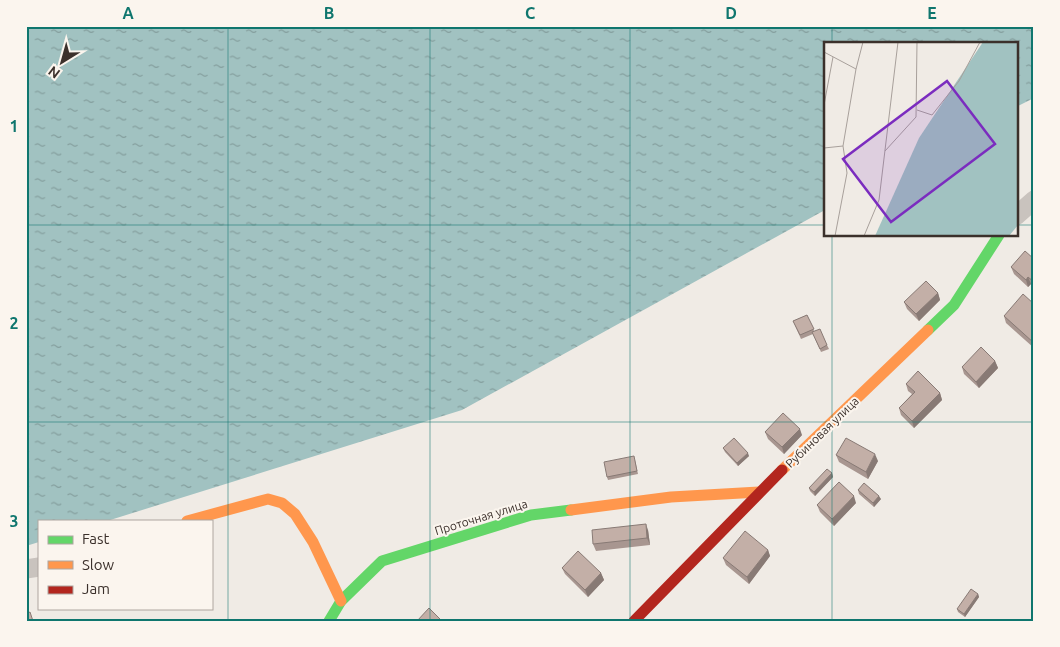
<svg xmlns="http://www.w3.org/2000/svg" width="1060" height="647" viewBox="0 0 1060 647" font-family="Ubuntu,sans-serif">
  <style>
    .water { fill: url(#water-ripples) }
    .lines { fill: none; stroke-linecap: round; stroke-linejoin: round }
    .street { stroke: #c9c3be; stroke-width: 19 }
    .fast { stroke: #63d668; stroke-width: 11 }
    .slow { stroke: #ff974d; stroke-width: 11 }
    .jam { stroke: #b3261e; stroke-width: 11 }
    .wall { fill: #a89690 }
    .shaded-wall { fill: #887a75 }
    .building { fill: #c3afa7; stroke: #887a75 }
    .grid { fill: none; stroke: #0f766e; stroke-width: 1; stroke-opacity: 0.55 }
    .labels { text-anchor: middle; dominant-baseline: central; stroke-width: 4; stroke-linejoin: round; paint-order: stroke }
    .street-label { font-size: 12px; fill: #3b302b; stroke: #fbf5ee }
    .inset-road { fill: none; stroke: #a8a09b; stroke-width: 1 }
    .view { fill: #7b2cbf; fill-opacity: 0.15; stroke: #7b2cbf; stroke-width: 2.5 }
    .inset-edge { fill: none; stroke: #3b302b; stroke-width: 2.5 }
    .neatline { fill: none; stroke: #0f766e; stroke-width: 2 }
    .grid-label { font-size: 16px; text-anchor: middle; font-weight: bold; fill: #0f766e }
  </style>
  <defs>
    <pattern id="water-ripples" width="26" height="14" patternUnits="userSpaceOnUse" patternTransform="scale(1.25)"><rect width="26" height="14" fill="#a1c2c1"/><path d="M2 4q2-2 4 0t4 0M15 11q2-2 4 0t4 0" fill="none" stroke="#849e9d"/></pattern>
  </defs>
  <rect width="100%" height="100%" fill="#f0ebe5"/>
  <path class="water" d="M26 26H1034V98L1016 107V44H825V210L462 410 107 521H39V542L26 546Z"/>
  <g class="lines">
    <path class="street" d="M1016 216 1034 200
      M26 569 39 567"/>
    <path class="fast" d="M928 330 954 305 999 235
      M329 621 341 601 382 561 531 515 571 510"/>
    <path class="slow" d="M782 470 928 330
      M571 510 671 497 759 492
      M187 521 268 499 282 503 295 514 313 542 341 601"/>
    <path class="jam" d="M634 621 782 470"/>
  </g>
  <path class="wall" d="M1034 259V286L1031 284 1028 287 1014 274 1011 267Z
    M938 293 940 300 919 321 907 309 904 302Z
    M1034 304V348L1006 323 1004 316Z
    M807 315 814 331 827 345 829 349 821 352 813 334 801 339 793 321Z
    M995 361 998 368 979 388 964 374 962 367Z
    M906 384 940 393 942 400 914 428 901 415 899 408 912 394 908 391Z
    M765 432 802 435 784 454 768 439Z
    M723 448 749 456 738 466 725 452Z
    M836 455 878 461 868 479 839 462Z
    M635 460 638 474 608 480 607 477Z
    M832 473 833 477 815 496 810 491 809 488Z
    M858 490 881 499 874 507 859 494Z
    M856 503 834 526 820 512 817 505Z
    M648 530 650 545 596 551 593 544Z
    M768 550 770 556 749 584 726 565 723 558Z
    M562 568 601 573 604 580 588 597 565 574Z
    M978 594 979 597 965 617 958 612 957 609Z"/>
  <path class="shaded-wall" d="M1028 277 1031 284 1028 287 1026 280Z
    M938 293 940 300 919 321 916 314Z
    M995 361 998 368 979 388 976 382Z
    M940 393 942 400 914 428 912 421Z
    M800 429 802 435 784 454 782 447Z
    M748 453 749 456 738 466 737 463Z
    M875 454 878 461 868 479 866 472Z
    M832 473 833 477 815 496 814 492Z
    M854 496 856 503 834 526 832 519Z
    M879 496 881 499 874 507 873 503Z
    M646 524 648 530 650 545 647 538Z
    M768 550 770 556 749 584 747 577Z
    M601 573 604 580 588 597 585 590Z
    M978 594 979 597 965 617 964 614Z"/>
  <path class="building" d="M1025 251 1034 259V282L1028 277 1026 280 1011 267Z
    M926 281 938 293 916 314 904 302Z
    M1023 294 1034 304V343L1004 316Z
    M807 315 814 329 800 335 793 321Z
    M820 329 827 345 820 349 812 332Z
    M981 347 995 361 976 382 962 367Z
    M918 371 940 393 912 421 899 408 915 392 906 384Z
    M783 413 800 429 782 447 765 432Z
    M734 438 748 453 737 463 723 448Z
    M846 438 875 454 866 472 836 455Z
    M634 456 637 471 607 477 604 462Z
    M827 469 832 473 814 492 809 488Z
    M839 482 854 496 832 519 817 505Z
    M864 483 879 496 873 503 858 490Z
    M646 524 647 538 593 544 592 530Z
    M745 531 768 550 747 577 723 558Z
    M578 551 601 573 585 590 562 568Z
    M971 589 978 594 964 614 957 609Z
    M429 608 442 621H417Z
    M30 612 33 621H26V614Z"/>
  <path class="grid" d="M228 26V621M430 26V621M630 26V621M832 26V44M26 225H825M1016 225H1034M832 235V621M26 422H1034"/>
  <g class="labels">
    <g class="street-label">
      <text transform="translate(822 432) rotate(-44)">Рубиновая улица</text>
      <text transform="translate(481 517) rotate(-17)">Проточная улица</text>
    </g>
  </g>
  <g transform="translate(824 42)">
    <rect width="194" height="194" fill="#f0ebe5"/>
    <path d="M159 0H194V183L185 194H51L95 96Z" fill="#a1c2c1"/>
    <path class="inset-road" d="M0 10 32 27M0 63 9 15M93 68 108 73 135 39 156 0M0 106 19 104M61 109 92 75 93 0M11 194 23 131 19 104 32 27 39 0M40 194 55 158 74 0"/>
    <path class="view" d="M123 39 171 102 67 180 19 117Z"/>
    <rect width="194" height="194" class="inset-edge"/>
  </g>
  <rect width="1060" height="647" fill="none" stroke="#fbf5ee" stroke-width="55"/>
  <rect x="38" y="520" width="175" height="90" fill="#fbf5ee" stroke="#aea6a0"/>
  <rect x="48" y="536" width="25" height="8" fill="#63d668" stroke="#aea6a0"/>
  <text x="82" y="544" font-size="15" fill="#3b302b">Fast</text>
  <rect x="48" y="561" width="25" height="8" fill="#ff974d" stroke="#aea6a0"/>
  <text x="82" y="570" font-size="15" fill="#3b302b">Slow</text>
  <rect x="48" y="586" width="25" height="8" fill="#b3261e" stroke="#aea6a0"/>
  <text x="82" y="594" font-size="15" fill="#3b302b">Jam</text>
  <g transform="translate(62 62) rotate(217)" stroke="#fbf5ee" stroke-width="4" paint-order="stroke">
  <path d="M0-4L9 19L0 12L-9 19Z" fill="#3b302b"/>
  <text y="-8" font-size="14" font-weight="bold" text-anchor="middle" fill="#3b302b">N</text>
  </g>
  <rect x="28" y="28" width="1004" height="592" class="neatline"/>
  <g class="grid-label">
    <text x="128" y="19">A</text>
    <text x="329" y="19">B</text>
    <text x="530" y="19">C</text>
    <text x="731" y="19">D</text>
    <text x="932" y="19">E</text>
    <text x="14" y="132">1</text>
    <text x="14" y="329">2</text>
    <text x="14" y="527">3</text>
  </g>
</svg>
